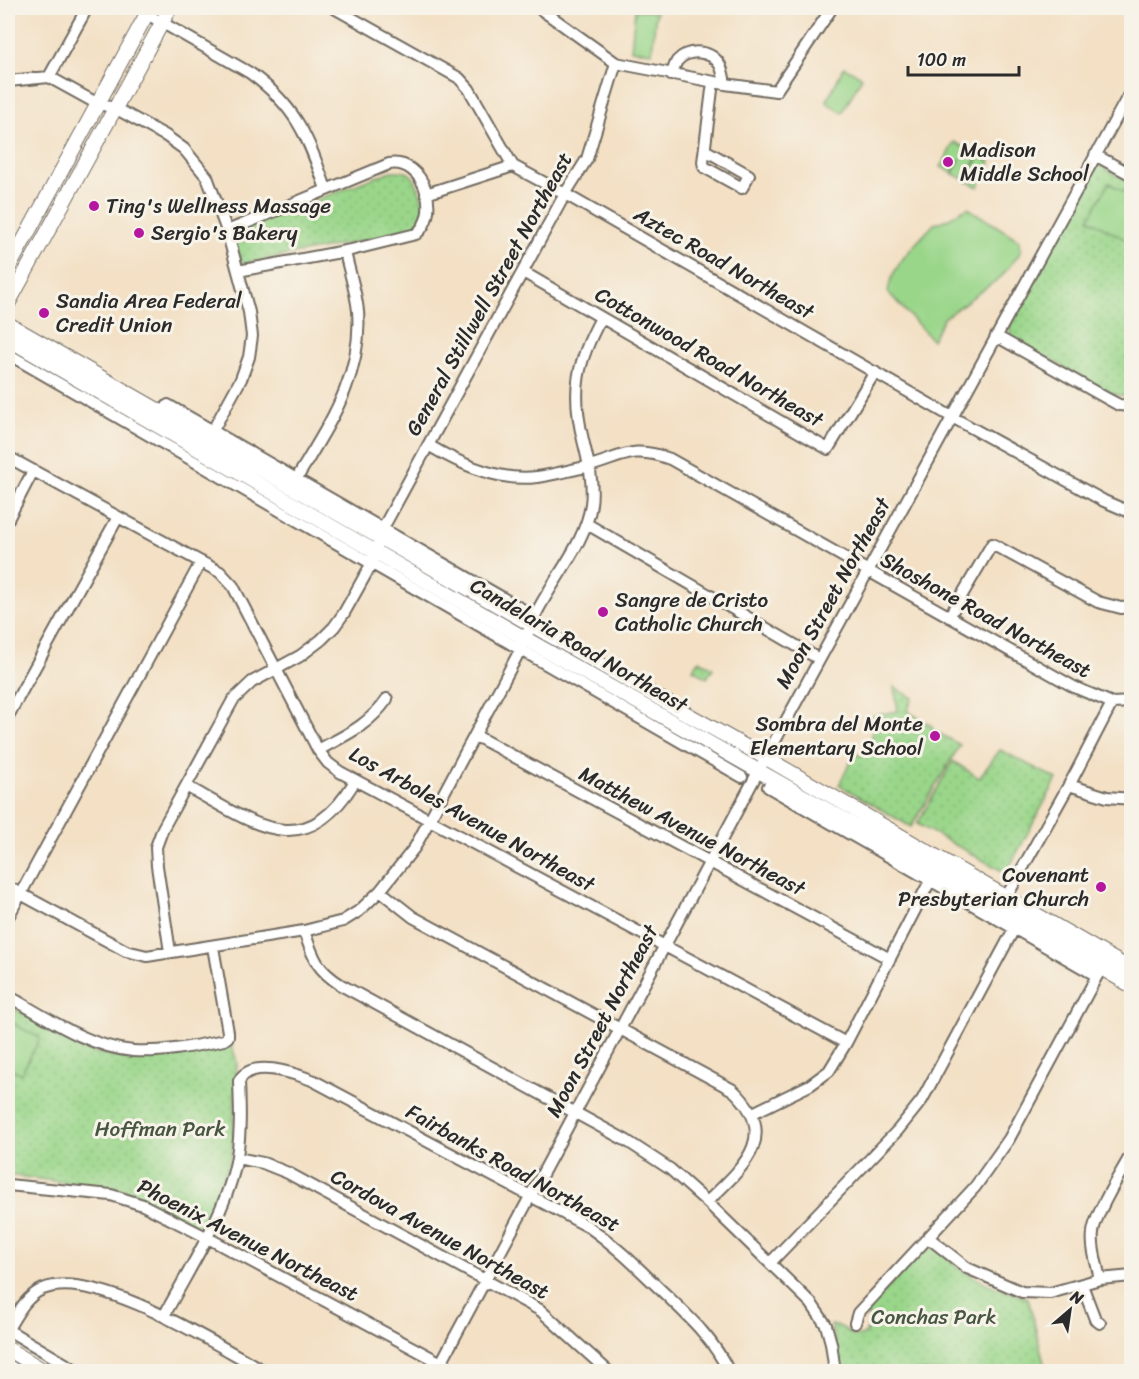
<svg xmlns="http://www.w3.org/2000/svg" width="1139" height="1379" viewBox="0 0 1139 1379" font-family="Sriracha,sans-serif">
  <style>
    .green { fill: url(#green-dots); stroke: #62805a; stroke-width: 1.5 }
    .pitch { fill: #9ad68a; stroke: #62805a; stroke-width: 1.5 }
    .lines { fill: none; stroke-linecap: round; stroke-linejoin: round }
    .minor-casing { stroke: #716a61; stroke-width: 14 }
    .major-casing { stroke: #716a61; stroke-width: 16 }
    .minor { stroke: #fff; stroke-width: 10 }
    .major { stroke: #fff; stroke-width: 14 }
    .poi-dot { fill: #b5179e; stroke: #f7f3e8; stroke-width: 2 }
    .labels { text-anchor: middle; dominant-baseline: central; stroke-width: 6; stroke-linejoin: round; paint-order: stroke }
    .poi-label { font-size: 21px; fill: #2b2b2b; stroke: #f7f3e8; text-anchor: start }
    .street-label { font-size: 21px; fill: #2b2b2b; stroke: #f7f3e8 }
    .park-label { font-size: 21px; fill: #475643; stroke: #f7f3e8 }
  </style>
  <defs>
    <pattern id="green-dots" width="8" height="8" patternUnits="userSpaceOnUse" patternTransform="scale(1.5)"><rect width="8" height="8" fill="#9ad68a"/><path d="M2 2h.1M6 6h.1" fill="none" stroke="#85b877" stroke-width="1.8" stroke-linecap="round"/></pattern>
  </defs>
  <rect width="100%" height="100%" fill="#f7f3e8"/>
  <filter id="ink" filterUnits="userSpaceOnUse"><feTurbulence type="fractalNoise" baseFrequency=".0167" numOctaves="2"/><feDisplacementMap in="SourceGraphic" scale="12" xChannelSelector="R" yChannelSelector="G"/><feConvolveMatrix kernelMatrix="1 2 1 2 8 2 1 2 1" color-interpolation-filters="sRGB"/></filter>
  <filter id="wash" filterUnits="userSpaceOnUse"><feTurbulence type="fractalNoise" baseFrequency=".008" numOctaves="4" result="noise"/><feDisplacementMap in="SourceGraphic" scale="24" xChannelSelector="R" yChannelSelector="G"/><feGaussianBlur stdDeviation="1.35" result="paint"/><feColorMatrix in="noise" values="0 0 0 0 0 0 0 0 0 0 0 0 0 0 0 0 0 1.4 0 .05"/><feComposite in="paint" operator="in"/></filter>
  <g filter="url(#wash)">
    <rect width="100%" height="100%" fill="#f3e0c5"/>
    <path class="green" d="M1097 164 1131 183V397L1113 394 1012 339 1009 327Z
      M391 171C397 171 405 170 410 174 418 181 428 211 422 220 419 224 415 228 412 231L242 264 233 235 236 231Z
      M699 660 713 668 707 678 693 669Z
      M894 687 913 698 907 711 932 726 933 734 935 731 960 745 911 827 839 785 855 753 862 757 872 737 871 716 898 711Z
      M1000 750 1057 779 1006 873 917 824 953 761 979 778Z
      M8 1005 96 1053 133 1059 169 1056 232 1047 237 1062 232 1155 205 1229 125 1190 8 1175Z
      M930 1247C941 1249 948 1260 957 1266 978 1282 1003 1291 1028 1298L1046 1371H841L831 1325C834 1326 838 1326 841 1327 852 1332 848 1339 864 1335 871 1325 869 1321 867 1310L923 1249Z"/>
    <path class="pitch" d="M635 10 656 12 652 52 631 50Z
      M844 67 862 77 842 113 826 102Z
      M954 142 979 155 965 180 953 174 960 159 952 173 941 167Z
      M980 156 991 162 978 187 966 181Z
      M1109 183 1131 196V243L1089 219Z
      M968 208 1019 240 1021 252 1001 277 944 318 932 340 888 292C891 265 917 243 935 223 951 221 953 213 968 208Z
      M8 1021 40 1038 21 1074 8 1067Z"/>
  </g>
  <g filter="url(#ink)">
    <g class="lines">
      <g class="minor-casing">
        <path id="minor" d="M334 8 459 78 469 89 513 166 565 194 952 417 1104 501 1132 513
          M539 8 616 63 725 84 776 91 832 8
          M147 14 250 73C296 106 308 137 326 189
          M671 75C673 71 675 64 677 61 689 48 711 50 720 65 723 71 724 78 725 84
          M49 77 87 8
          M8 81 49 77 98 104 115 108 166 136 184 149 207 177 227 231 249 312 252 336 249 357 241 379 213 430
          M705 150 749 175 742 188 704 167 703 162 713 82
          M1095 155 1132 175
          M426 194 513 166
          M227 231 389 164C424 158 442 214 416 234L351 250 238 271
          M523 272 828 449 875 372
          M996 336 1106 398 1119 405 1132 406
          M8 354 742 777
          M160 418 168 405 534 616
          M428 445C460 464 499 482 537 477 553 475 570 470 586 467 622 458 631 444 670 459L1074 687 1112 703 1132 702
          M8 457 201 562 220 572 233 586 318 750 328 763 340 772 846 1043
          M297 478C329 424 363 376 358 311 356 291 349 271 345 252
          M8 519 33 471
          M587 524 819 659
          M949 617 992 544 1098 602 1121 608 1132 607
          M8 716 118 517
          M476 736 890 959
          M318 750C346 735 368 726 387 699
          M1069 785 1107 797 1132 799
          M186 786C252 822 304 866 355 781
          M768 787 1097 976
          M8 887 126 951 147 956 304 931 343 921 359 911 380 891 415 847 526 639C539 592 585 551 591 504 594 482 588 461 583 440 571 391 577 362 601 318
          M380 891 413 917 733 1090C782 1136 742 1168 707 1202
          M1003 903 1074 776 1112 703
          M8 917 201 562
          M304 931C313 957 316 969 341 985L627 1141 670 1169 707 1202 811 1303 826 1325 831 1343 835 1372
          M170 952 157 866 156 847 163 828 233 700 252 682 300 656 321 640 334 627 344 613 372 563 383 528 565 194 587 159 616 63
          M8 996C46 1017 88 1047 133 1051 163 1053 195 1046 224 1040L228 1037V1032L213 947
          M753 1113 810 1085 829 1071 846 1043 930 881
          M237 1158 263 1163 288 1173 540 1310 609 1372
          M8 1185 111 1195 143 1205 206 1237 458 1372
          M929 1238 967 1268 1022 1292 1050 1293 1100 1279 1132 1276
          M770 1263 898 1130 922 1100 1014 929
          M1100 1279C1097 1264 1091 1248 1093 1233 1094 1215 1122 1171 1132 1153
          M1082 1285 1095 1319 1100 1323
          M164 1316C189 1269 229 1208 237 1156 241 1131 240 1106 239 1081 251 1058 293 1073 312 1080L589 1227C616 1246 638 1268 662 1291 688 1316 713 1338 729 1372
          M855 1323 858 1313 975 1187 1009 1139 1105 961
          M8 1329C17 1314 26 1296 43 1289 96 1267 218 1346 266 1372
          M8 1330 79 1372
          M436 1372 759 770 1132 89"/>
      </g>
      <g class="major-casing">
        <path id="major" d="M8 269 150 8
          M8 304 170 8
          M8 324 687 714 766 758 1132 970
          M8 339 526 639 935 871 1132 986
          M8 1349 46 1372
          M8 1367 16 1372"/>
      </g>
      <use href="#minor" class="minor"/>
      <use href="#major" class="major"/>
    </g>
  </g>
  <g class="poi-dot">
    <circle cx="948" cy="162" r="6"/>
    <circle cx="94" cy="206" r="6"/>
    <circle cx="139" cy="233" r="6"/>
    <circle cx="44" cy="313" r="6"/>
    <circle cx="603" cy="612" r="6"/>
    <circle cx="935" cy="736" r="6"/>
    <circle cx="1101" cy="887" r="6"/>
  </g>
  <g class="labels">
    <g class="poi-label">
      <text x="960" y="150">Madison<tspan x="960" dy="24">Middle School</tspan></text>
      <text x="106" y="206">Ting's Wellness Massage</text>
      <text x="151" y="233">Sergio's Bakery</text>
      <text x="56" y="301">Sandia Area Federal<tspan x="56" dy="24">Credit Union</tspan></text>
      <text x="615" y="600">Sangre de Cristo<tspan x="615" dy="24">Catholic Church</tspan></text>
      <text x="923" y="724" text-anchor="end">Sombra del Monte<tspan x="923" dy="24">Elementary School</tspan></text>
      <text x="1089" y="875" text-anchor="end">Covenant<tspan x="1089" dy="24">Presbyterian Church</tspan></text>
    </g>
    <g class="street-label">
      <text transform="translate(724 263) rotate(30)">Aztec Road Northeast</text>
      <text transform="translate(489 294) rotate(-61)">General Stillwell Street Northeast</text>
      <text transform="translate(709 357) rotate(30)">Cottonwood Road Northeast</text>
      <text transform="translate(833 593) rotate(-61)">Moon Street Northeast</text>
      <text transform="translate(986 615) rotate(29)">Shoshone Road Northeast</text>
      <text transform="translate(579 645) rotate(30)">Candelaria Road Northeast</text>
      <text transform="translate(472 819) rotate(29)">Los Arboles Avenue Northeast</text>
      <text transform="translate(692 831) rotate(28)">Matthew Avenue Northeast</text>
      <text transform="translate(602 1021) rotate(-62)">Moon Street Northeast</text>
      <text transform="translate(513 1168) rotate(29)">Fairbanks Road Northeast</text>
      <text transform="translate(440 1234) rotate(29)">Cordova Avenue Northeast</text>
      <text transform="translate(248 1240) rotate(27)">Phoenix Avenue Northeast</text>
    </g>
    <g class="park-label">
      <text x="160" y="1129">Hoffman Park</text>
      <text x="934" y="1317">Conchas Park</text>
    </g>
  </g>
  <rect width="1139" height="1379" fill="none" stroke="#f7f3e8" stroke-width="30"/>
  <g transform="translate(1070 1310) rotate(29)" stroke="#f7f3e8" stroke-width="4.5" paint-order="stroke">
  <path d="M0-4.5L10 22L0 15L-10 22Z" fill="#2b2b2b"/>
  <text y="-9" font-size="16" font-weight="bold" text-anchor="middle" fill="#2b2b2b">N</text>
  </g>
  <path d="M908 66v9h111v-9" fill="none" stroke="#2b2b2b" stroke-width="3"/>
  <text x="917" y="66" font-size="18" fill="#2b2b2b" stroke="#f7f3e8" stroke-width="4.5" paint-order="stroke">100 m</text>
</svg>
